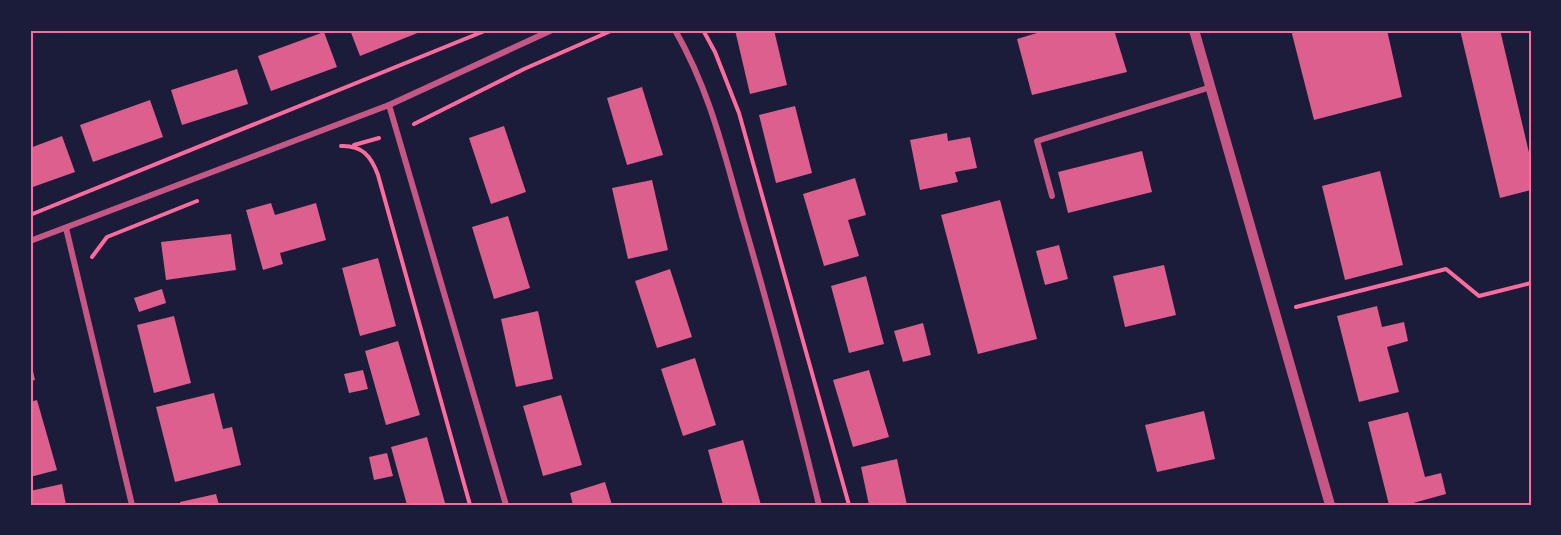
<svg xmlns="http://www.w3.org/2000/svg" width="1561" height="535" viewBox="0 0 1561 535" font-family="Bitter,serif">
  <style>
    .building { fill: #dd5f8e }
    .lines { fill: none; stroke-linecap: round; stroke-linejoin: round }
    .path { stroke: #ff6b9d; stroke-width: 4 }
    .minor { stroke: #c65784; stroke-width: 6 }
    .tertiary { stroke: #c65784; stroke-width: 10 }
    .neatline { fill: none; stroke: #ff6b9d; stroke-width: 2 }
  </style>
  <rect width="100%" height="100%" fill="#1b1b3a"/>
  <path class="building" d="M350 30H425L360 56Z
    M735 30H774L787 85 750 94Z
    M1047 30H1114L1127 72 1032 95 1017 39Z
    M1291 30H1387L1402 97 1314 120Z
    M1460 30H1500L1531 161V190L1500 198Z
    M324 32 337 67 271 91 258 56Z
    M237 69 248 104 182 125 171 90Z
    M642 87 663 155 627 165 607 98Z
    M150 100 163 137 93 162 80 125Z
    M795 106 812 173 776 183 759 115Z
    M504 126 526 192 491 204 469 138Z
    M947 133 948 141 970 137 977 168 955 172 958 182 920 190 910 140Z
    M62 136 75 172 30 188V148Z
    M1142 151 1152 192 1068 213 1058 172Z
    M1380 171 1403 265 1345 280 1322 186Z
    M855 178 866 215 848 220 859 256 824 266 803 194Z
    M652 180 668 250 628 259 612 188Z
    M1000 200 1037 339 978 354 941 215Z
    M271 203 275 215 316 203 326 240 280 253 283 264 263 270 246 210Z
    M508 216 530 288 494 299 472 227Z
    M231 234 236 270 166 280 161 242Z
    M1059 245 1068 279 1045 285 1036 251Z
    M378 258 396 326 360 336 342 268Z
    M1164 265 1176 315 1125 327 1113 276Z
    M670 269 692 337 657 348 635 281Z
    M866 276 884 344 849 353 831 286Z
    M162 289 166 303 139 312 134 298Z
    M1377 306 1382 327 1404 322 1408 341 1387 347 1399 392 1359 402 1337 316Z
    M538 311 553 379 516 387 501 319Z
    M174 316 191 383 154 393 137 325Z
    M923 323 931 355 903 362 894 331Z
    M398 341 420 415 386 425 365 351Z
    M695 358 716 425 683 436 661 369Z
    M31 362 35 380 30 381V363Z
    M363 370 368 389 349 393 344 374Z
    M869 370 889 437 853 447 833 380Z
    M214 393 223 429 232 427 241 465 175 482 156 407Z
    M561 395 582 465 543 476 523 406Z
    M37 400 57 470 30 477V402Z
    M1204 411 1215 459 1157 472 1145 425Z
    M1408 412 1425 477 1441 473 1446 494 1406 505H1389L1368 422Z
    M427 437 445 503 407 505 391 447Z
    M743 440 761 505H723L708 450Z
    M387 453 393 476 374 480 369 457Z
    M897 459 907 505H869L861 467Z
    M605 482 612 505H573L570 493Z
    M62 484 66 505H30V491Z
    M216 494 219 505H180V502Z"/>
  <g class="lines">
    <path class="path" d="M703 30 715 52 739 113 849 505
      M414 124 524 69 613 30
      M354 145 379 138
      M341 146C362 145 371 156 378 175L470 505
      M30 215 487 30
      M92 257 107 237 197 201
      M1296 307 1446 269 1479 296 1531 283"/>
    <path class="minor" d="M675 30C711 93 724 154 744 223 771 316 796 410 819 505
      M389 105 506 505
      M1052 196 1037 141 1211 87
      M66 228 132 505
      M30 241 389 105 552 30"/>
    <path class="tertiary" d="M1194 30 1330 505"/>
  </g>
  <rect width="1561" height="535" fill="none" stroke="#1b1b3a" stroke-width="63"/>
  <rect x="32" y="32" width="1498" height="472" class="neatline"/>
</svg>
